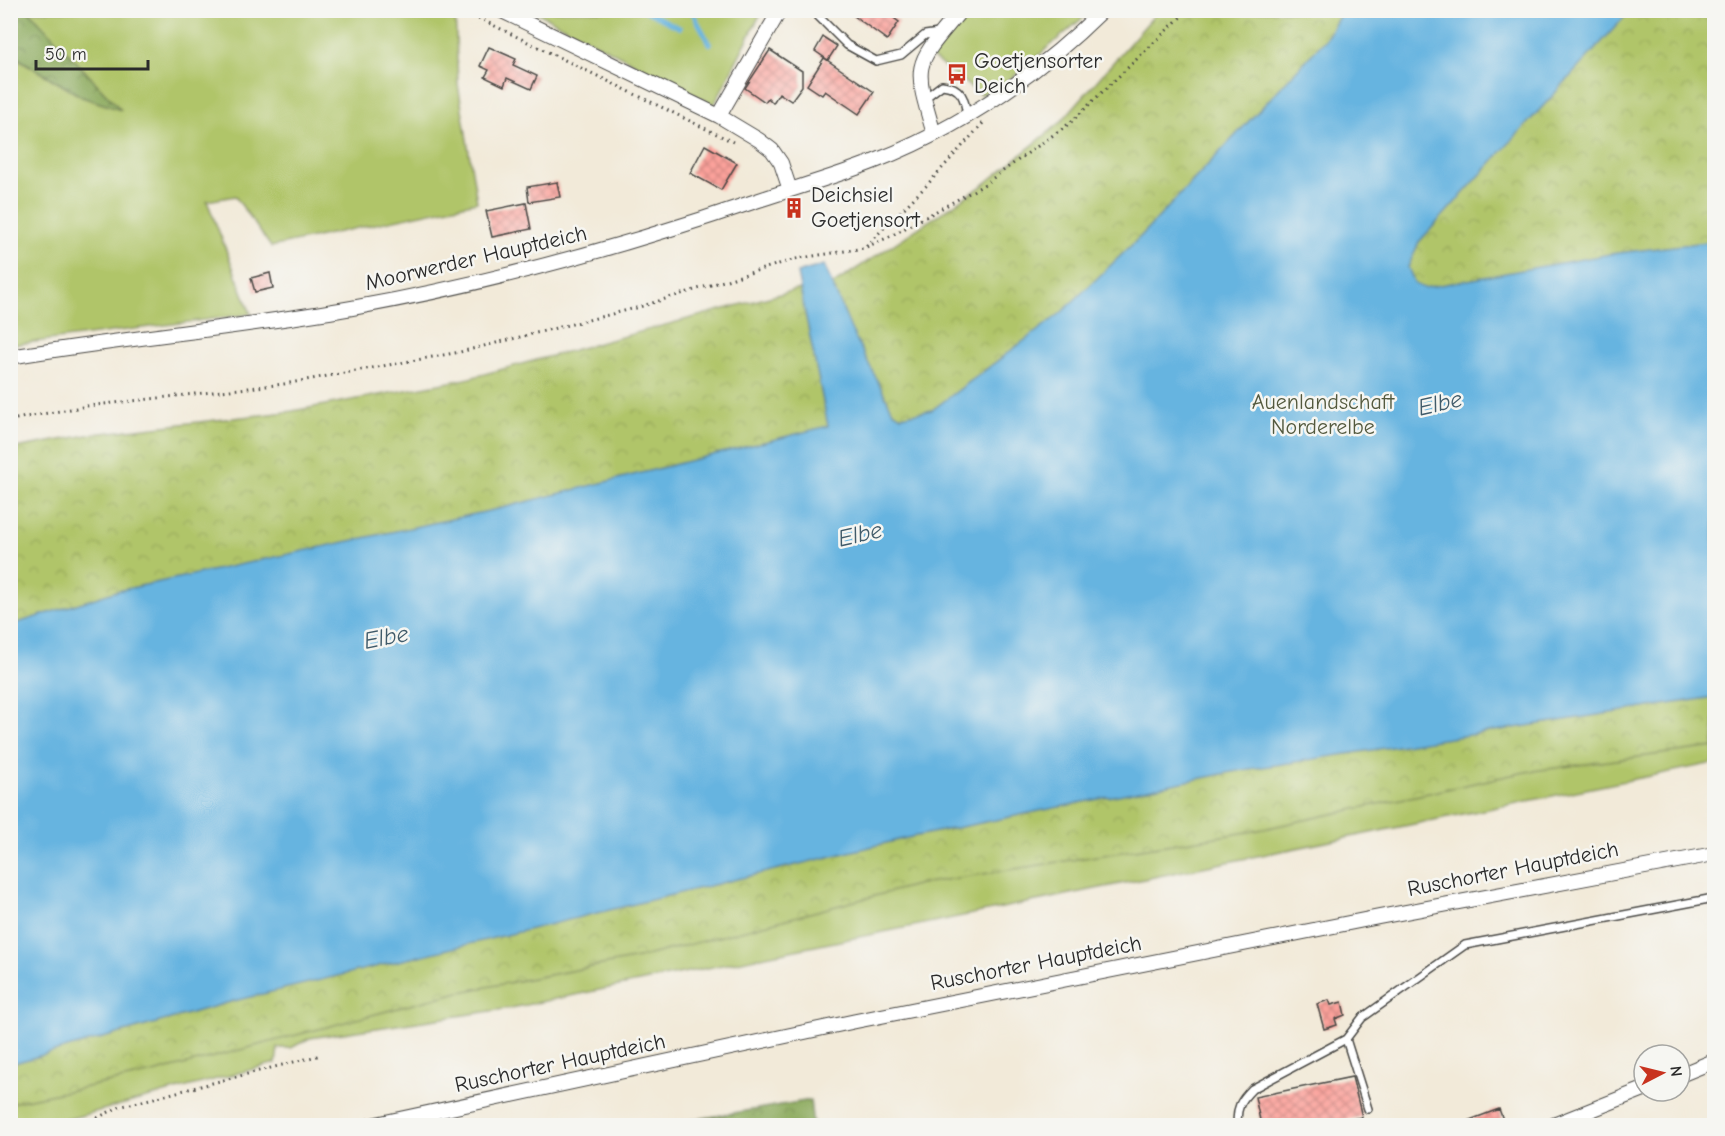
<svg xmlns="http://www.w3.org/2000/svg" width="1725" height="1136" viewBox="0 0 1725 1136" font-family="'Comic Neue',sans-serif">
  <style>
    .grass { fill: #b0c569; stroke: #6e784a; stroke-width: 1.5 }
    .forest { fill: url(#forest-crowns); stroke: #5c6a44; stroke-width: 1.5 }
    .park { fill: url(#park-crowns); stroke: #6e784a; stroke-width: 1.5 }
    .water { fill: #66b4e0; stroke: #487086; stroke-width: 1.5 }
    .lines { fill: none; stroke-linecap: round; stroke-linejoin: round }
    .stream { stroke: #66b4e0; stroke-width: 4.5 }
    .building { fill: url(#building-cross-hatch) }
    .service-casing { stroke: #494845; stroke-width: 10 }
    .minor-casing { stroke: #494845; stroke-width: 16 }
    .path { stroke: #494845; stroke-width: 3; stroke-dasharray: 1.5 4.5; stroke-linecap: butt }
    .service { stroke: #fff; stroke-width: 7 }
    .minor { stroke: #fff; stroke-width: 14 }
    .labels { text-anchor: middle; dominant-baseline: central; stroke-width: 5; stroke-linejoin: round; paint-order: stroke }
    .poi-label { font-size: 22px; fill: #2b2b2b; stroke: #f6f6f2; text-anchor: start }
    .street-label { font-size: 22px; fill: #2b2b2b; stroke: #f6f6f2 }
    .park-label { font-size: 22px; fill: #53593e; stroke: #f6f6f2 }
    .water-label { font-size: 24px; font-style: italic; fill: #405b6a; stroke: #f6f6f2 }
  </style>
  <defs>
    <pattern id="forest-crowns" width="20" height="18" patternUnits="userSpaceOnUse" patternTransform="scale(1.5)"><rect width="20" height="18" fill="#8caa5d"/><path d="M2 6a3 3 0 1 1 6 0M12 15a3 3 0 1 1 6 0" fill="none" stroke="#738b4d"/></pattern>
    <pattern id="park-crowns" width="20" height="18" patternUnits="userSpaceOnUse" patternTransform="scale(1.5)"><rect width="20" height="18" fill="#b0c569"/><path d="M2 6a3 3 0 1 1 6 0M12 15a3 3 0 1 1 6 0" fill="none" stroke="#98a95b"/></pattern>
    <pattern id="building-cross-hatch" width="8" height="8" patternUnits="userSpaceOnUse" patternTransform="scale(1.5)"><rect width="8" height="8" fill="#fca29b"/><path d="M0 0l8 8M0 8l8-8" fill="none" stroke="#cc847f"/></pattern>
  </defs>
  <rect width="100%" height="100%" fill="#f6f6f2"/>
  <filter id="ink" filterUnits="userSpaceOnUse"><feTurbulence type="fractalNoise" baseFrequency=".0167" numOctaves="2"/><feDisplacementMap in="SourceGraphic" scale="12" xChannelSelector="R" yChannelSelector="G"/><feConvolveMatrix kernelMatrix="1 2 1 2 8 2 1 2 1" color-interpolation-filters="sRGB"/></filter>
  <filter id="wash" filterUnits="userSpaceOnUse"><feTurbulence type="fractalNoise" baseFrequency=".008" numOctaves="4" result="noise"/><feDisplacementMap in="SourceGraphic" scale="24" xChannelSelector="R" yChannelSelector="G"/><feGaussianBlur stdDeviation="1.35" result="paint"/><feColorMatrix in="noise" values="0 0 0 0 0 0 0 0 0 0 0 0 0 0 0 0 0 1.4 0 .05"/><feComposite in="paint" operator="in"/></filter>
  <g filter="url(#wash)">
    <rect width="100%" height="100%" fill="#f2ead9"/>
    <path class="grass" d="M29 11H455L458 84 477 202 271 247 235 196 207 201 251 314 11 345 10 54 82 97 120 109Z
      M534 11H762L714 105Z
      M967 11H1091L1013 77 981 95 930 56Z
      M1714 697V763L511 1008 310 1038 291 1048H278L276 1063 65 1120 11 1126V1064Z"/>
    <path class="forest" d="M10 11H29L121 110 82 97 11 54Z
      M810 1100 813 1125H662Z"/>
    <path class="park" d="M1158 11H1714V747L1525 772 1254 831 920 884 638 958 455 993 153 1073 11 1103V449L93 434 287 412 466 379 795 290 832 285 982 186 1060 123Z"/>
    <path class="water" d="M1343 10 1630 11 1419 242 1408 267 1415 284 1424 288 1610 254 1714 241V697L1237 771 907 838 234 1001 11 1064V625L117 591 498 509 828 426 797 273 824 265 851 329 893 411 901 416 932 410 1061 313 1141 236 1325 40Z"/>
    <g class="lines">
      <path class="stream" d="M644 10 680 28
        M691 10 710 44"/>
    </g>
    <g id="blocks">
      <path class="building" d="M846 10H883L899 22 887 40Z
        M823 37 837 46 828 60 815 51Z
        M489 47 516 59 513 65 537 76 531 89 507 78 504 86 485 77 489 70 480 66Z
        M770 50 802 71V86L791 101 779 93 773 103 768 98 765 102 745 88Z
        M824 58 874 92 859 114 825 91 822 95 807 85Z
        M705 145 737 163 721 190 690 173Z
        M557 182 560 197 529 202 527 187Z
        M526 203 531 229 492 237 486 211Z
        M270 273 273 288 255 292 251 278Z
        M1329 1000 1331 1005 1342 1002 1345 1015 1335 1019 1337 1025 1324 1029 1317 1004Z
        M1352 1077 1362 1117 1321 1125H1261L1255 1097Z
        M1499 1109 1505 1125H1459V1124Z"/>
    </g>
  </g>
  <g filter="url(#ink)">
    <use href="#blocks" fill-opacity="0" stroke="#494845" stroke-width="1.5"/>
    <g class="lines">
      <g class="service-casing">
        <path id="service" d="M812 10 847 45 876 61 901 55 925 35 939 33
          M925 98 942 85C962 87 965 98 967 117
          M1346 1039 1368 1109
          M1238 1126C1235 1109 1241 1100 1252 1089L1346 1039 1362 1018 1465 945 1714 898"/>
      </g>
      <g class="minor-casing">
        <path id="minor" d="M500 10 719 116 759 140 772 150 781 163 790 190
          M719 116 780 10
          M934 134C913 62 913 67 961 10
          M10 357C124 338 239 328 352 308 491 283 626 246 759 200 798 187 837 176 875 161 962 127 1037 75 1103 10
          M1680 1075 1714 1061
          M367 1126 856 1021 1379 917 1714 854
          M1551 1126 1644 1089"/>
      </g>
      <path class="path" d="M462 10 733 142
        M866 246 926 186 985 121
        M10 420 87 406 284 384 460 352 636 308 795 259 864 248 889 237 982 186 1070 123 1188 10
        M81 1126 119 1107 321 1055"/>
      <use href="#service" class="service"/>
      <use href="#minor" class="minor"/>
    </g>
  </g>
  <defs>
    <g id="bus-bare" transform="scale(1.62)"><path d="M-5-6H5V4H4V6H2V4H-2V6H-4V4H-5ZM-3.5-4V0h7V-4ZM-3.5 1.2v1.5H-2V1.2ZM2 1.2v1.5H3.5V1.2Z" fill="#c8321e" stroke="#f6f6f2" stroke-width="2.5" paint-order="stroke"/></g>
    <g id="building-bare" transform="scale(1.62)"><path d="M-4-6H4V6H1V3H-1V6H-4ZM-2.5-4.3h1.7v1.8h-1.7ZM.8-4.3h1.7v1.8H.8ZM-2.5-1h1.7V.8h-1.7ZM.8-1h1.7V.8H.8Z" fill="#c8321e" stroke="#f6f6f2" stroke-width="2.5" paint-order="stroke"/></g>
  </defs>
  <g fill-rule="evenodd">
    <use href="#bus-bare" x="957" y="74"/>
    <use href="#building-bare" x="794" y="208"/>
  </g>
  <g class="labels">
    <g class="poi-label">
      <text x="974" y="61">Goetjensorter<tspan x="974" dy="25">Deich</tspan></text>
      <text x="811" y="195">Deichsiel<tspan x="811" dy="25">Goetjensort</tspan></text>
    </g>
    <g class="street-label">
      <text transform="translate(476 258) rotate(-13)">Moorwerder Hauptdeich</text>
      <text transform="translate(1513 869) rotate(-11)">Ruschorter Hauptdeich</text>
      <text transform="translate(1036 963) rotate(-11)">Ruschorter Hauptdeich</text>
      <text transform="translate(560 1063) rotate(-12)">Ruschorter Hauptdeich</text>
    </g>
    <g class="park-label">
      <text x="1323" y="402">Auenlandschaft<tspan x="1323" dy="25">Norderelbe</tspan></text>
    </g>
    <g class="water-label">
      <text transform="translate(1440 403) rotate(-13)">Elbe</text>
      <text transform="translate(860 534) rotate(-13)">Elbe</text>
      <text transform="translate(386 637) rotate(-11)">Elbe</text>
    </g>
  </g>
  <rect width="1725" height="1136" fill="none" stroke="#f6f6f2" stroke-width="36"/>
  <g transform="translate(1662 1073) rotate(83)"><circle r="28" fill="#f6f6f2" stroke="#a5a5a2" stroke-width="1.5"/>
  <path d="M0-4.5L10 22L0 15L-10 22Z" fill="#c8321e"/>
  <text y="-9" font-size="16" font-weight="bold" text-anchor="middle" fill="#2b2b2b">N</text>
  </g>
  <path d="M36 60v9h112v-9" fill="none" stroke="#2b2b2b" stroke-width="3"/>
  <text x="45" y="60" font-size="18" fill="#2b2b2b" stroke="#f6f6f2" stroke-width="4.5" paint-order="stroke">50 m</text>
</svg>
